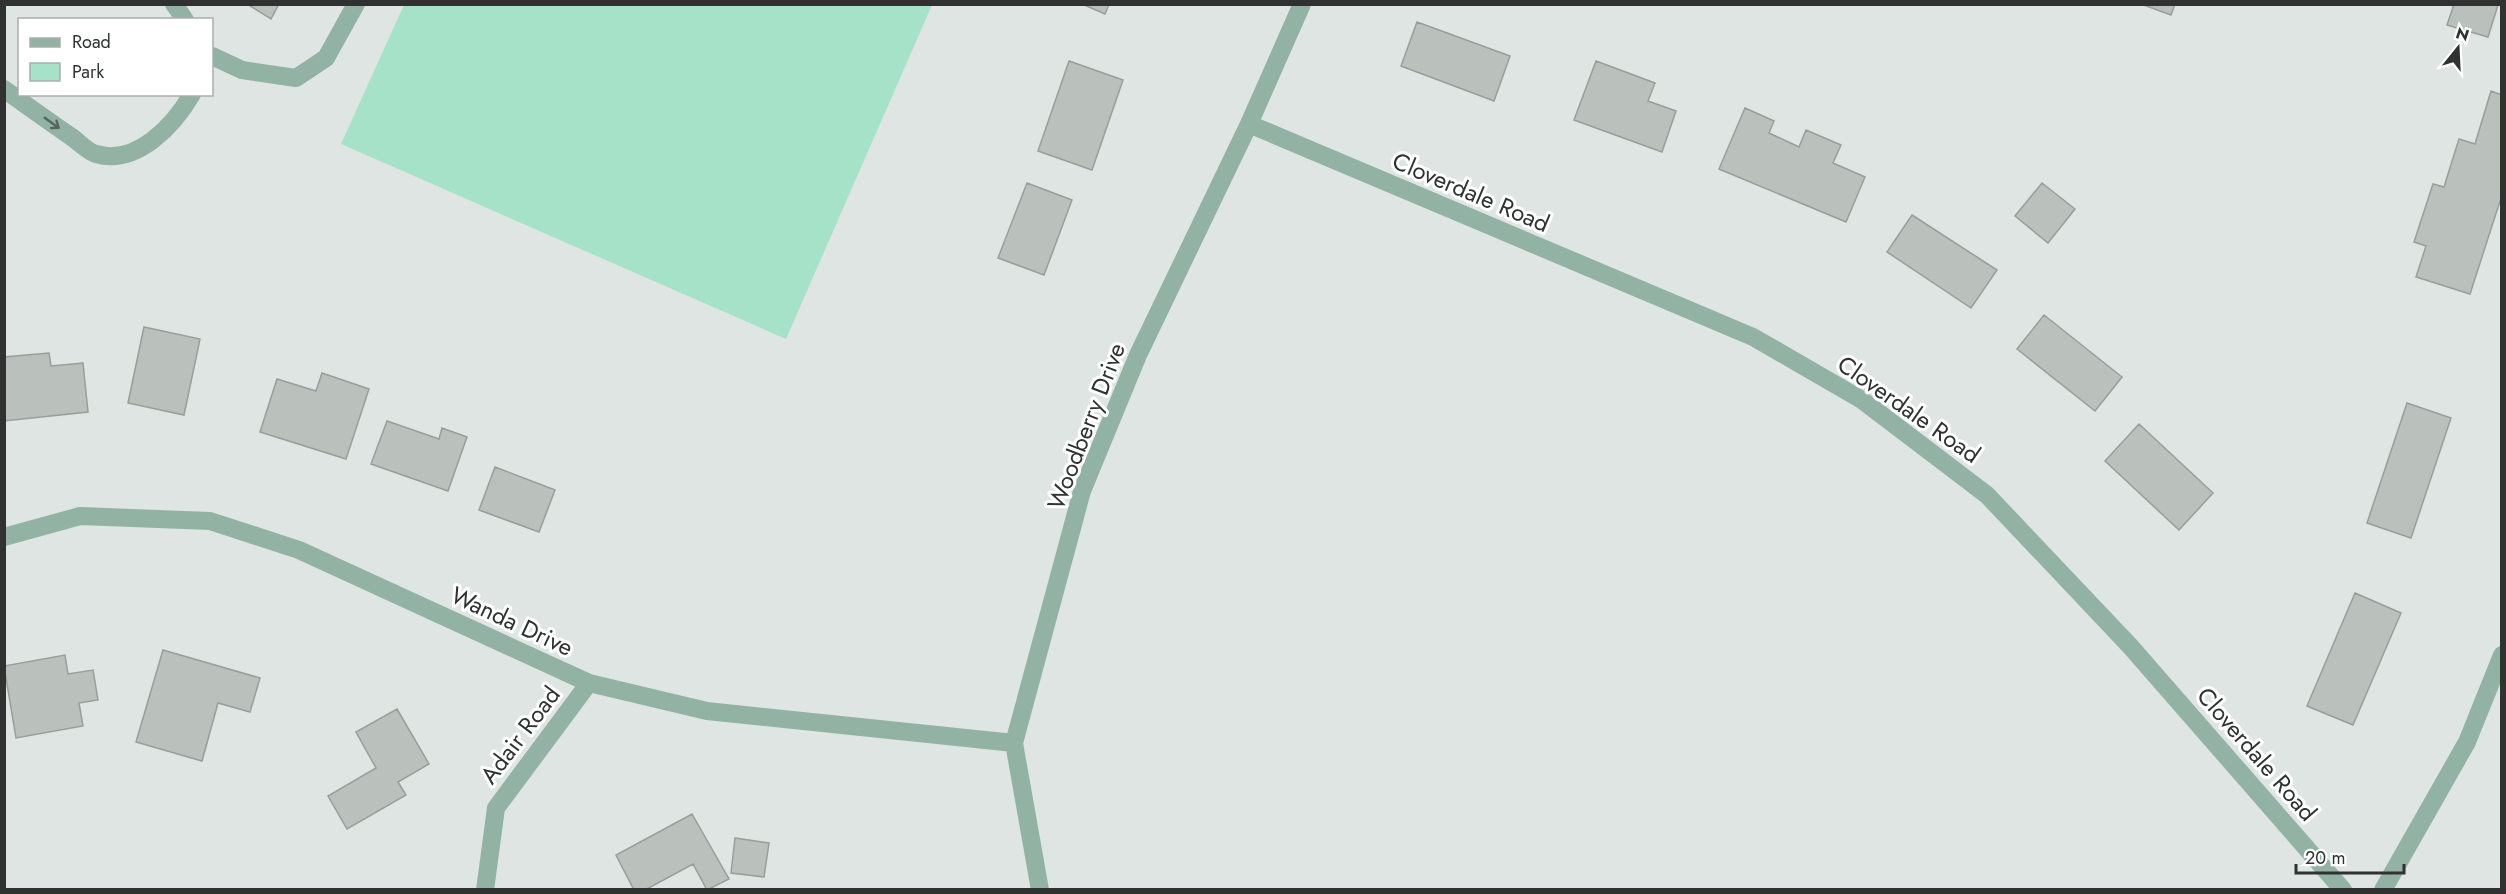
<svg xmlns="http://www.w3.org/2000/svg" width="2506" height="894" viewBox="0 0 2506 894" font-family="Jost,sans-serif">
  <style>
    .green { fill: #a5e2c7 }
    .building { fill: #bac1bd; stroke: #979e9b; stroke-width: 1.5 }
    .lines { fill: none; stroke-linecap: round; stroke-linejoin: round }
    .minor { stroke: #92b2a3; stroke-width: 18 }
    .oneway { stroke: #57655f }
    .labels { text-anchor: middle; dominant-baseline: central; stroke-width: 6; stroke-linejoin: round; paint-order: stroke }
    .street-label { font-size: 24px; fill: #2f3231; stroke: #fff }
  </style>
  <rect width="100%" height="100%" fill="#dee5e2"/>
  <path class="green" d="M404 5 405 4 932 5 786 339 341 144Z"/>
  <path class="building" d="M247 4H279L271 19Z
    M1082 4H1109L1105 14Z
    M2141 4H2175L2171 15Z
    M2454 4 2498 5 2488 37 2447 25Z
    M1417 22 1510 56 1494 101 1401 66Z
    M1069 61 1123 80 1092 170 1038 151Z
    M1596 61 1655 83 1648 101 1676 111 1662 152 1574 120Z
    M2491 91 2502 95V195L2470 294 2416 277 2426 246 2414 242 2433 184 2444 187 2459 139 2475 144Z
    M1745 108 1774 121 1769 133 1799 147 1806 130 1841 145 1833 163 1865 177 1846 222 1719 169Z
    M1027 183 1072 200 1044 275 998 258Z
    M2042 183 2075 209 2048 243 2015 216Z
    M1912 215 1997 270 1971 308 1887 252Z
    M2044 315 2122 377 2095 411 2017 349Z
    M144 327 200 339 184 415 128 403Z
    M49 353 51 366 83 363 88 412 4 421V357Z
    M322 373 369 389 346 459 260 432 277 379 316 391Z
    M2407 403 2451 418 2411 538 2367 523Z
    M387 421 439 439 442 428 467 437 448 491 371 464Z
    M2139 424 2213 493 2179 530 2105 461Z
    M495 467 555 490 539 532 479 510Z
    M2355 593 2401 613 2353 725 2307 706Z
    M163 650 260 678 250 712 218 703 202 761 136 742Z
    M65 655 68 674 93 670 98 700 79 703 83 726 16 738 4 666Z
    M397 709 429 764 398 782 406 795 347 829 328 796 376 768 356 732Z
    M692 814 729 879 707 890 693 864 645 890H634L616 855Z
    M735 838 769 843 764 877 731 873Z"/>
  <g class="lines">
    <path class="minor" d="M174 4 185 20
      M212 56 242 70 296 78 326 58 356 4
      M4 89C27 106 50 122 73 138 80 143 88 152 96 154 137 166 174 125 192 94
      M1249 124 1753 337 1862 400 1987 495 2130 646 2343 890
      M4 537 80 516 210 521 299 550 589 683 707 711 1014 743
      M485 890 496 808 589 683
      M1040 890 1014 743 1082 491 1138 355 1249 124 1302 4
      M2383 890 2467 742 2502 655"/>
  </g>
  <defs><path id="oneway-shaft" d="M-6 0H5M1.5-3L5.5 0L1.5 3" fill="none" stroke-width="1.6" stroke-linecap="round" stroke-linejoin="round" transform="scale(1.5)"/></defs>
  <use class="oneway" href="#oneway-shaft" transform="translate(52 123) rotate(36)"/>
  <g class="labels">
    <g class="street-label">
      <text transform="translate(1471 192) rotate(23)">Cloverdale Road</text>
      <text transform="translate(1909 409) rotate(35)">Cloverdale Road</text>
      <text transform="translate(1086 426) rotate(-69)">Woodberry Drive</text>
      <text transform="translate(512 621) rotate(25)">Wanda Drive</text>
      <text transform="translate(520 735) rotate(-53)">Adair Road</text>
      <text transform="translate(2257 754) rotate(49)">Cloverdale Road</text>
    </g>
  </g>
  <rect width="2506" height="894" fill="none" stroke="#2f3231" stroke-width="12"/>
  <rect x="18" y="18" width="195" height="78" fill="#ffffff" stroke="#acadad" stroke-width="1.5"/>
  <rect x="30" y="38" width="30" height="9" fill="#92b2a3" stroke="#acadad" stroke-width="1.5"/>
  <text x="72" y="48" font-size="18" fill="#2f3231">Road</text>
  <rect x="30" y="63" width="30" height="18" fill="#a5e2c7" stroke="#acadad" stroke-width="1.5"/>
  <text x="72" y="78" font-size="18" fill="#2f3231">Park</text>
  <g transform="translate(2458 48) rotate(18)" stroke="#ffffff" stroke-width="4.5" paint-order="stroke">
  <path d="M0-4.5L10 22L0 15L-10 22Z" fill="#2f3231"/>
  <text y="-9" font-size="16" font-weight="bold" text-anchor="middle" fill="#2f3231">N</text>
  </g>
  <path d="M2296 864v9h108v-9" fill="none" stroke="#2f3231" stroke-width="3"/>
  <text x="2305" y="864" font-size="18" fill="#2f3231" stroke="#ffffff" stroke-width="4.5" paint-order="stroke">20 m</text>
</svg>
